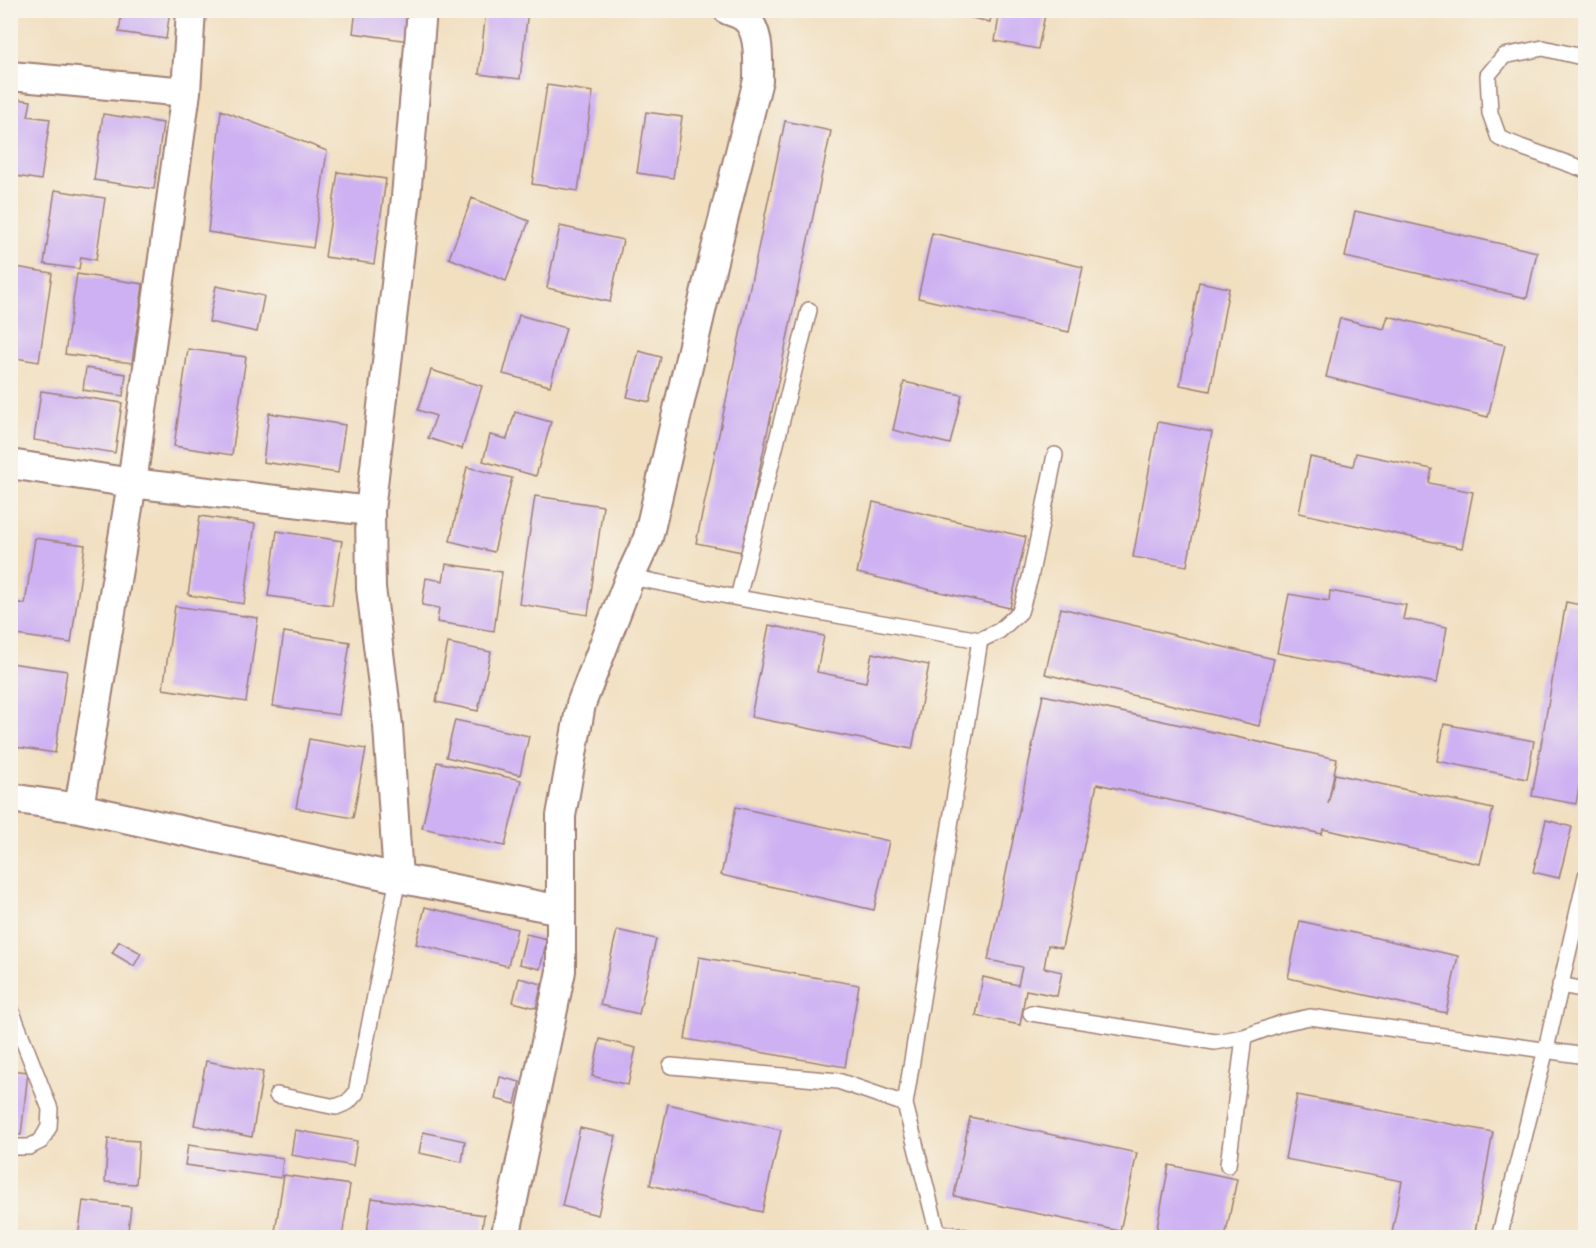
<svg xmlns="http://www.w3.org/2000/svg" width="1596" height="1248" viewBox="0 0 1596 1248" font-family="Mynerve,sans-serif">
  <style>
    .building { fill: #cdb1f3 }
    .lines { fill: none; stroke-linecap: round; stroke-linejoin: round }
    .service-casing { stroke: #9e7f76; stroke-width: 18 }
    .minor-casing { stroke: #9e7f76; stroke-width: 32 }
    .service { stroke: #fff; stroke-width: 15 }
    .minor { stroke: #fff; stroke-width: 28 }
  </style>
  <rect width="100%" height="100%" fill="#f7f3e8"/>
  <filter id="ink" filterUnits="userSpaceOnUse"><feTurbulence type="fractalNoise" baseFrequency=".0167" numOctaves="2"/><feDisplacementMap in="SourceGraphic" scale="12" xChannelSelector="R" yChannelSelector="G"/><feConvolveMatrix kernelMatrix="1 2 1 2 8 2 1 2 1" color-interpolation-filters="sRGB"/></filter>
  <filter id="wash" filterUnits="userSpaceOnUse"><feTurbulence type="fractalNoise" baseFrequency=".008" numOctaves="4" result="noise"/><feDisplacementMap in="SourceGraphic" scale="24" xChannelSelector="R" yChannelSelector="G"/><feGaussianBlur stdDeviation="1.35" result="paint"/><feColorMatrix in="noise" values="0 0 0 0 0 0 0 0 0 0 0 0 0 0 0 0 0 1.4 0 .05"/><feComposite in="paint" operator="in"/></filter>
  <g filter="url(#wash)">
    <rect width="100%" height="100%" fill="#f1dfc0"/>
    <g id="blocks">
      <path class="building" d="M122 10H170L166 39 119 32Z
        M356 10H413L409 41 353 33Z
        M486 10H528L520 79 479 74Z
        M937 10H992L990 22Z
        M1000 10H1046L1038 49 995 41Z
        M547 85 593 92 578 191 532 184Z
        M10 98 31 101 28 116 50 119 41 180 10 175Z
        M221 110 327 151 313 248 208 232Z
        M646 112 682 117 673 178 637 173Z
        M103 114 163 123 154 189 94 180Z
        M785 121 831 131 742 552 696 543Z
        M338 172 386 179 374 264 325 257Z
        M55 190 105 198 96 260 81 257 79 269 44 264Z
        M472 198 529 221 506 281 449 258Z
        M1355 211 1537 252 1527 298 1345 257Z
        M560 226 623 240 610 302 547 288Z
        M932 233 1083 267 1069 332 918 298Z
        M16 267 52 273 39 362 10 357V308Z
        M77 274 143 284 132 363 65 354Z
        M1199 282 1229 288 1210 391 1180 385Z
        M216 286 264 296 257 332 209 322Z
        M519 315 566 328 550 386 503 374Z
        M1388 316 1505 345 1488 417 1326 377 1340 318 1384 329Z
        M188 349 246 357 232 455 174 446Z
        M639 351 661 357 650 402 627 397Z
        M86 368 126 374 123 396 83 390Z
        M431 370 482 386 462 449 428 438 436 416 418 410Z
        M904 382 962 395 950 444 893 430Z
        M41 391 122 403 115 453 34 440Z
        M515 412 551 422 536 476 483 461 490 435 507 439Z
        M269 413 345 425 338 473 263 462Z
        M1158 422 1212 432 1187 566 1133 557Z
        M1356 453 1432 469 1429 483 1473 492 1462 548 1299 513 1310 457 1353 466Z
        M467 467 512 478 494 552 450 541Z
        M535 496 603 506 588 615 519 604Z
        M873 502 1026 537 1010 608 857 573Z
        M200 516 255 524 244 604 188 595Z
        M277 531 342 541 332 605 268 596Z
        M35 538 85 545 71 643 10 634V601L25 604Z
        M446 564 502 572 494 631 437 622 439 608 422 605 426 578 443 581Z
        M1330 591 1406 605 1403 619 1447 627 1437 683 1277 653 1289 594 1329 601Z
        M1566 602 1586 606V748L1576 804 1532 796Z
        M175 606 258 618 246 702 163 689Z
        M1061 608 1274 659 1259 726 1045 674Z
        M769 625 824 636 817 672 866 682 872 653 929 665 912 749 751 717Z
        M284 632 350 642 339 715 273 706Z
        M448 643 491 652 478 711 436 702Z
        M10 663 67 671 55 753 10 746Z
        M1043 695 1337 759 1328 804 1335 774 1493 809 1480 864 1323 829 1322 834 1097 784 1062 948 1048 945 1044 968 1062 972 1057 996 1026 990 1020 1025 976 1016 983 977 1018 985 1022 967 988 960Z
        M455 720 529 736 520 775 446 757Z
        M1444 724 1534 741 1527 779 1437 761Z
        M309 739 366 749 353 818 296 808Z
        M437 762 521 780 505 846 422 828Z
        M736 807 889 841 874 910 721 875Z
        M1546 820 1572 827 1559 878 1533 872Z
        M425 907 517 929 508 966 416 944Z
        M1300 921 1458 956 1446 1013 1288 978Z
        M617 930 656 939 639 1014 600 1005Z
        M526 934 547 939 540 969 519 964Z
        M119 941 141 953 134 966 112 953Z
        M699 957 859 985 845 1067 685 1039Z
        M519 978 542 984 536 1008 513 1002Z
        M600 1039 636 1048 628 1085 592 1076Z
        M206 1061 263 1072 252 1137 194 1125Z
        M10 1070 28 1072 21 1135 10 1134Z
        M500 1077 520 1082 515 1104 495 1099Z
        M1297 1095 1493 1132 1474 1238H1391L1402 1181 1285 1159Z
        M668 1104 781 1130 762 1212 650 1185Z
        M970 1117 1137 1153 1120 1231 954 1196Z
        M580 1128 616 1136 598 1215 562 1206Z
        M295 1130 357 1141 353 1166 291 1155Z
        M423 1132 465 1141 462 1162 419 1153Z
        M108 1139 139 1141 136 1184 105 1182Z
        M188 1145 283 1158 281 1178 185 1165Z
        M1169 1165 1237 1179 1225 1238H1155Z
        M284 1175 350 1185 342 1238H274Z
        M372 1198 484 1215 481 1238H366Z
        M83 1201 131 1207 127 1238H78Z"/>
    </g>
  </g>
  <g filter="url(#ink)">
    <use href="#blocks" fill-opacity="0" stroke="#9e7f76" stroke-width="1.5"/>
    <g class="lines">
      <g class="service-casing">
        <path id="service" d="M1586 58 1543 48 1504 56 1488 75 1490 113 1499 138 1521 147 1586 170
          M630 577 738 598 980 640 999 631 1020 612 1030 578 1055 455
          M738 598 809 310
          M1560 985 1586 990
          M10 1007 50 1109 49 1127 41 1141 29 1147H10
          M1031 1013 1215 1042 1244 1037 1282 1023 1310 1017 1586 1056
          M671 1066 838 1081 905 1104 939 1238
          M277 1095 336 1107 348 1102 356 1093 398 878
          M905 1104 980 640
          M1228 1165 1244 1037
          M938 1232 971 1238
          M1499 1238 1546 1049 1586 876"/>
      </g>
      <g class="minor-casing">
        <path id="minor" d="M10 76 186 92
          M10 464 132 483 370 511
          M10 798 79 808 398 878 561 910
          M79 808 132 483 186 92 191 10
          M398 878 388 726 371 588 370 511 406 197 422 10
          M505 1238 561 971V816L581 704 630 577 648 538 708 281 758 80C758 61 761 27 742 16 738 13 732 12 728 10"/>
      </g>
      <use href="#service" class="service"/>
      <use href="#minor" class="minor"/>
    </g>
  </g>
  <rect width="1596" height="1248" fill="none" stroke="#f7f3e8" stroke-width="36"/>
</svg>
